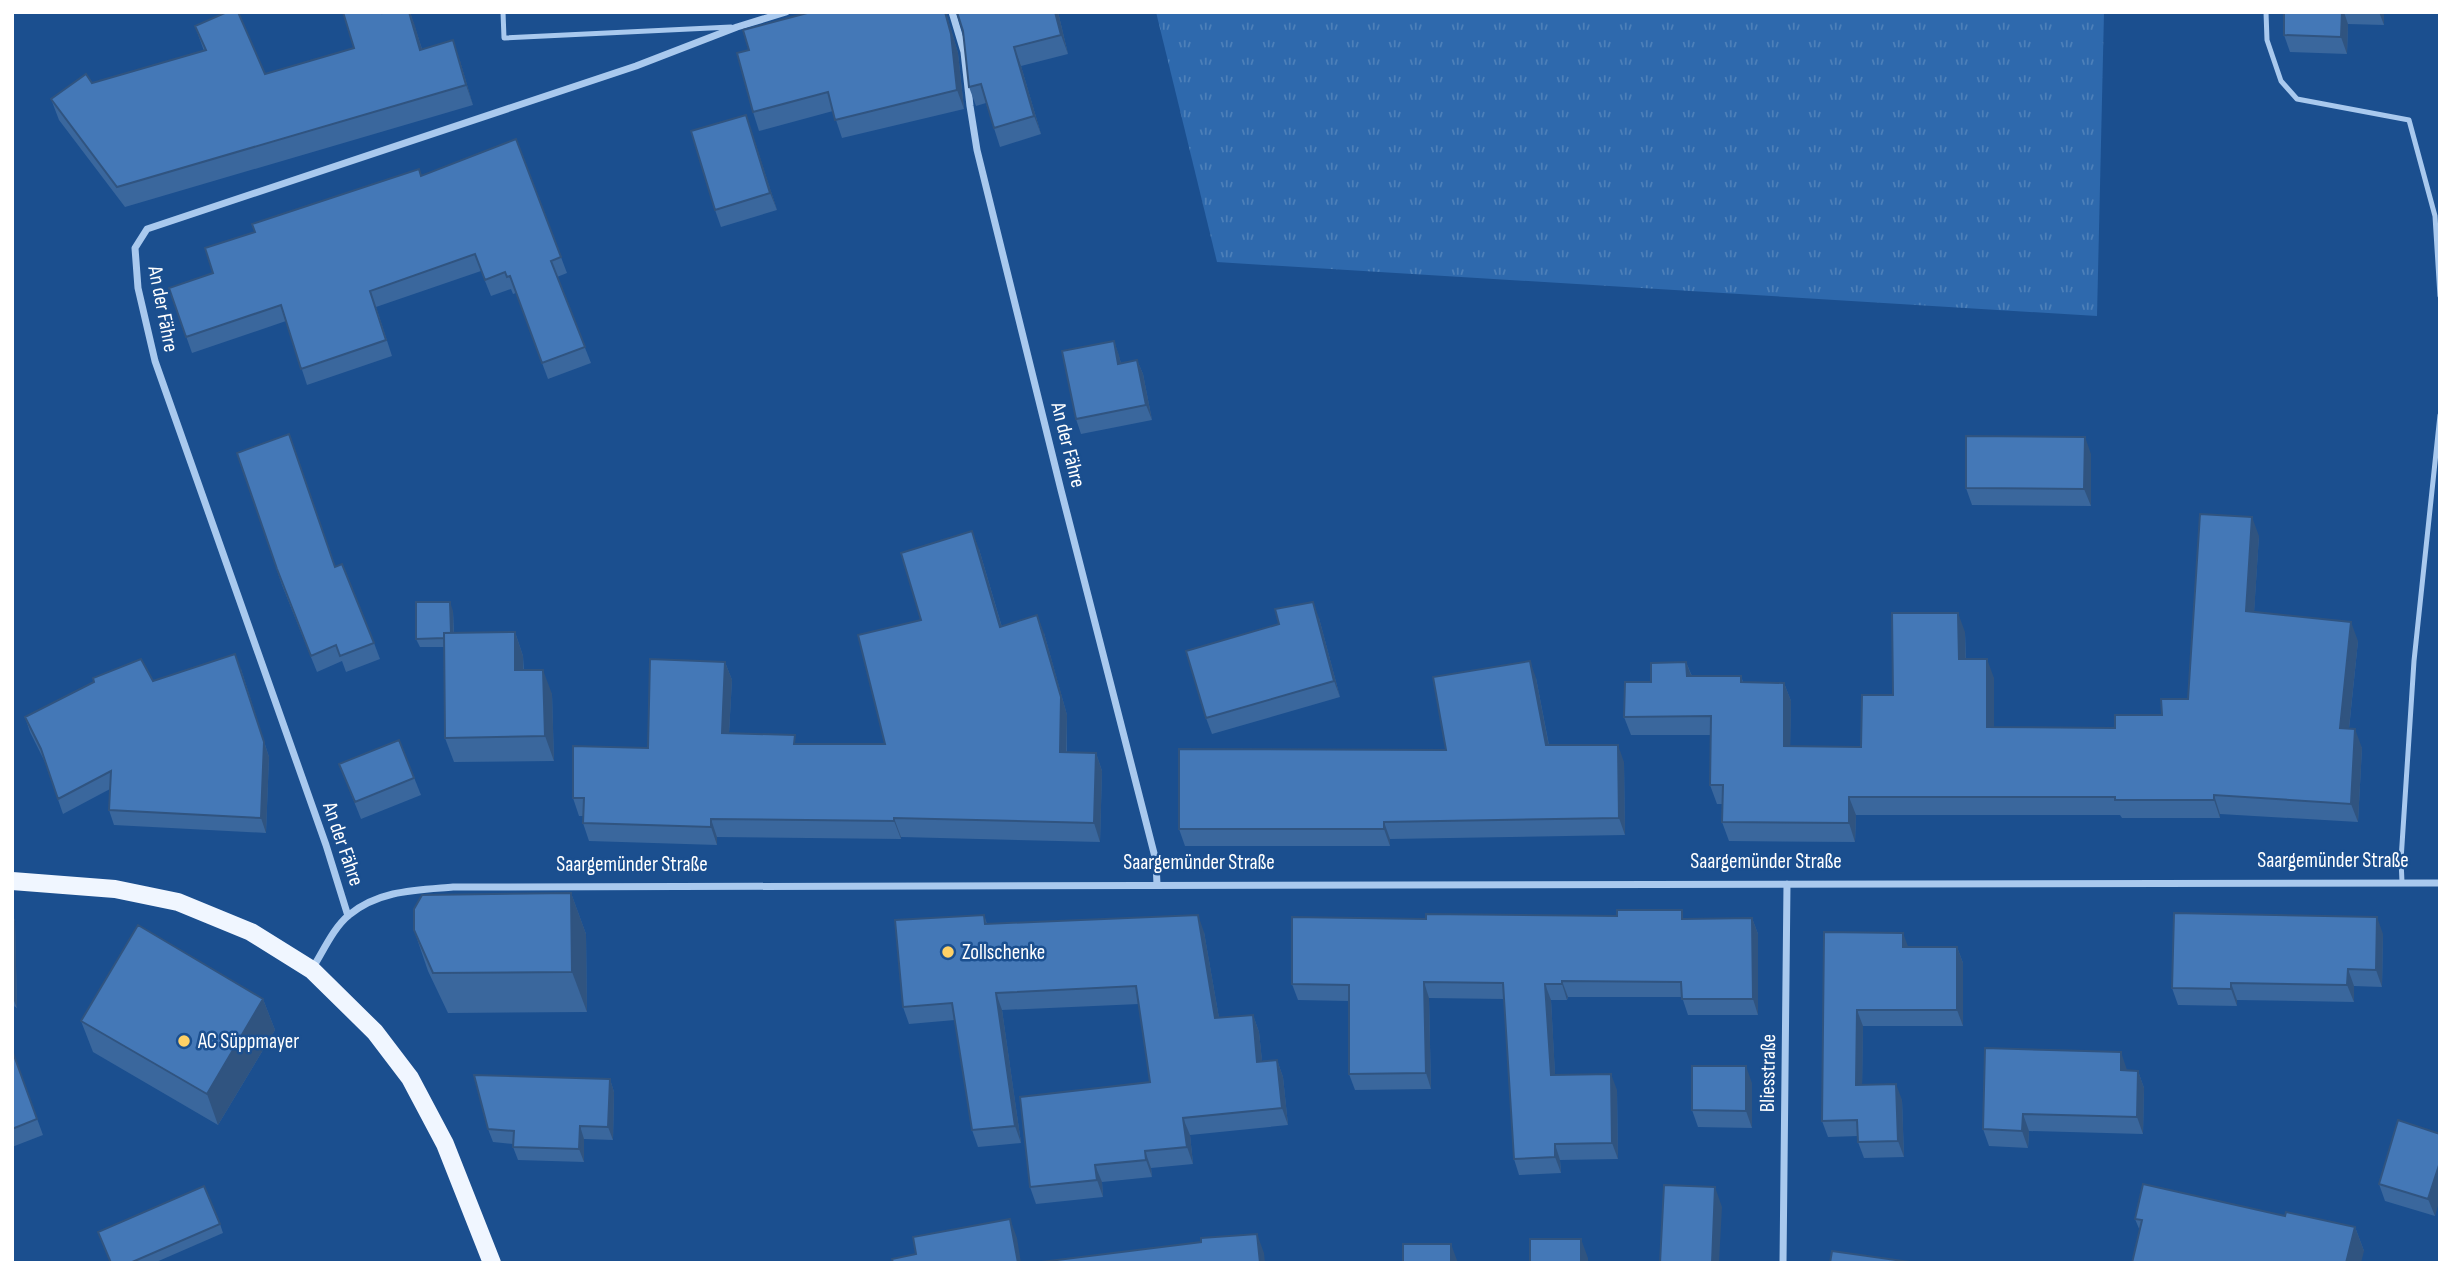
<svg xmlns="http://www.w3.org/2000/svg" width="2452" height="1275" viewBox="0 0 2452 1275" font-family="'Sofia Sans Condensed',sans-serif">
  <style>
    .grass { fill: url(#grass-tufts) }
    .lines { fill: none; stroke-linecap: round; stroke-linejoin: round }
    .service { stroke: #a9c9ee; stroke-width: 5 }
    .minor { stroke: #a9c9ee; stroke-width: 7 }
    .primary { stroke: #f0f6ff; stroke-width: 18 }
    .wall { fill: #3a679d }
    .shaded-wall { fill: #305480 }
    .building { fill: #4478b7; stroke: #305480; stroke-width: 2 }
    .poi-dot { fill: #ffd166; stroke: #1b4f8f; stroke-width: 2.5 }
    .labels { text-anchor: middle; dominant-baseline: central; stroke-width: 5; stroke-linejoin: round; paint-order: stroke }
    .street-label { font-size: 21px; fill: #fff; stroke: #1b4f8f }
    .poi-label { font-size: 21px; fill: #fff; stroke: #1b4f8f; text-anchor: start }
  </style>
  <defs>
    <pattern id="grass-tufts" width="24" height="20" patternUnits="userSpaceOnUse" patternTransform="scale(1.75)"><rect width="24" height="20" fill="#2e69ad"/><path d="M3 7l-1-3M5 7V3M7 7l1-3M15 17l-1-3M17 17v-4M19 17l1-3" fill="none" stroke="#4d80b9"/></pattern>
  </defs>
  <rect width="100%" height="100%" fill="#1b4f8f"/>
  <path class="grass" d="M1156 12H2104L2097 316 1217 262Z"/>
  <g class="lines">
    <path class="service" d="M503 12 504 38 731 27
      M2266 12 2267 40 2281 81 2297 99 2409 120 2435 216 2440 296
      M2402 882 2401 860 2414 661 2440 415"/>
    <path class="minor" d="M952 12 964 52 970 106 977 150 1061 490 1156 861 1157 885
      M348 916 326 845 155 361 138 288 135 248 147 229 636 66 737 27 786 12
      M312 969C323 952 333 928 349 915 379 890 417 890 453 887L2440 883
      M1783 1263 1787 884"/>
    <path class="primary" d="M12 881 115 889 178 902 251 932 312 970 375 1032 410 1078 445 1144 492 1263"/>
  </g>
  <path class="wall" d="M410 12 422 49 460 61 473 105 125 207 59 120 51 99 92 83 204 51 195 26 265 74 354 48 383 13Z
    M1058 12 1068 54 1021 66 1041 134 1000 147 986 103 976 106 969 87 963 31Z
    M2284 12H2384V25L2348 24 2347 54 2290 52 2284 35Z
    M946 13 958 53 964 109 842 138 833 111 759 131 753 112 749 50Z
    M746 115 777 210 721 227 715 210Z
    M516 139 567 273 557 277 591 363 548 379 516 293 513 294 511 289 491 296 481 271 376 307 392 356 307 385 286 321 192 353 169 288 213 273 421 176Z
    M1114 341 1121 363 1137 360 1143 374 1152 420 1081 434 1076 419Z
    M237 453 335 567 374 643 380 659 346 672 342 661 317 672 282 585Z
    M2091 454V506L1972 505 1966 488Z
    M2259 536 2254 612 2358 641 2349 729 2362 748 2358 822 2220 814V818H2122L2120 815H1856L1855 842 1729 841 1722 822 1723 804H1717L1710 785 1711 735H1631L1624 717 1651 682 1686 662 1692 676H1741L1743 682 1784 683 1791 701 1790 746 1861 747 1965 632 1966 659 1994 678V727L2115 728 2162 715 2188 699Z
    M979 549 1002 627 1044 633 1067 715V752L1096 753 1102 771 1100 842 901 837V839L717 837V845L589 841 583 823V816H579L573 798 648 748 725 662 732 680 729 733 798 744H885L921 620Z
    M453 611 454 633 515 632 523 656 524 670 552 694 554 761 454 762 445 738 444 647H420L416 639Z
    M1319 618 1340 697 1212 734 1206 718Z
    M241 669 269 757 266 833 114 825 109 810 110 789 63 814 45 762 30 732 25 717 153 681Z
    M1536 678 1549 745 1624 762 1625 835 1390 839V846H1185L1179 829 1446 750Z
    M399 740 421 795 361 819 339 764Z
    M571 893 586 934 587 1012 448 1013 428 971 414 930Z
    M12 913 15 921 17 1008 12 1005Z
    M984 915 987 924 1204 932 1219 1018 1253 1015 1259 1032 1262 1061 1277 1060 1283 1077 1288 1125 1190 1135 1193 1164 1151 1168 1152 1177 1102 1182 1103 1197 1036 1204 1030 1187 1150 1082 1139 1004 1002 1010 1021 1143 978 1147 972 1130 955 1020 909 1024 903 1007Z
    M1752 918 1758 934V1015H1688L1682 997H1568L1567 1000H1551L1555 1075 1617 1090 1618 1159 1560 1160 1561 1173 1519 1175 1514 1159 1504 999 1429 998 1431 1089 1355 1090 1349 1074V1001L1298 1000 1292 984 1426 919Z
    M1824 932 1908 947H1957L1963 963V1026H1863L1862 1085 1902 1100 1904 1157 1864 1158 1858 1142V1136L1828 1137 1822 1121Z
    M2383 934 2382 987 2354 986V1002L2237 1000V1006L2178 1005 2172 988Z
    M263 999 275 1030 218 1125 93 1052 81 1021Z
    M12 1050 43 1135 12 1147Z
    M2127 1070 2138 1071 2144 1088 2143 1134 2029 1131 2028 1148 1989 1146 1983 1129Z
    M610 1079 614 1092 613 1140 584 1139V1162L518 1160 513 1147V1144L493 1142 488 1129Z
    M1752 1083V1128L1698 1127 1692 1110Z
    M2440 1134 2435 1216 2385 1201 2379 1184Z
    M2285 1216 2355 1227 2364 1251 2140 1231 2135 1219Z
    M220 1224 223 1233 154 1263H111Z"/>
  <path class="shaded-wall" d="M410 12 415 26 428 70 420 50Z
    M945 12H946L958 53 964 109 957 90Z
    M1055 12H1058L1068 54 1061 35Z
    M2342 12H2344L2348 24 2347 54 2341 37Z
    M2379 12H2384V25Z
    M453 40 460 61 473 105 466 85Z
    M1014 47 1021 66 1041 134 1034 116Z
    M746 115 752 132 777 210 770 193Z
    M1114 341 1119 355 1124 378 1118 364Z
    M1137 360 1143 374 1152 420 1146 405Z
    M2085 437 2091 454V506L2084 489Z
    M2252 517 2259 536 2253 630 2246 611Z
    M972 531 979 549 1007 645 1000 627Z
    M450 602 453 611 454 646 451 637Z
    M1313 602 1319 618 1340 697 1334 681Z
    M1958 613 1965 632 1966 678 1959 659Z
    M1037 615 1044 633 1067 715 1066 770 1060 752Z
    M2351 622 2358 641 2347 747 2340 728Z
    M515 632 523 656 524 694 515 670Z
    M235 654 269 757 266 833 261 818Z
    M1987 659 1994 678V746L1987 727Z
    M1530 661 1536 678 1552 762 1546 745Z
    M725 662 732 680 728 751 722 733Z
    M1686 662 1693 680 1687 676Z
    M543 670 552 694 554 761 545 736Z
    M1784 683 1791 701 1790 765 1784 746Z
    M2355 729 2362 748 2358 822 2351 804Z
    M1618 745 1624 762 1625 835 1619 818Z
    M1096 753 1102 771 1100 842 1094 823Z
    M2214 795 2220 814V818L2214 800Z
    M1849 797 1856 815 1855 842 1849 823Z
    M894 818 901 837V839L894 821Z
    M711 819 717 837V845L711 827Z
    M1384 822 1390 839V846L1384 829Z
    M571 893 586 934 587 1012 572 972Z
    M12 913 15 921 17 1008 12 996Z
    M1198 915 1204 932 1222 1035 1215 1018Z
    M2377 917 2383 934 2382 987 2376 970Z
    M1752 918 1758 934V1015L1753 999Z
    M1903 933 1909 949 1903 947Z
    M1957 947 1963 963V1026L1957 1010Z
    M2348 969 2354 986V1002L2347 985Z
    M1562 981 1568 997 1567 1000 1562 984Z
    M1424 982 1429 998 1431 1089 1426 1073Z
    M2231 983 2237 1000V1006L2231 989Z
    M1545 984 1551 1000 1556 1091 1551 1075Z
    M996 993 1002 1010 1021 1143 1015 1126Z
    M263 999 275 1030 218 1125 207 1094Z
    M1857 1010 1863 1026 1862 1101 1856 1085Z
    M1253 1015 1259 1032 1264 1079 1257 1062Z
    M2121 1052 2127 1070V1087L2121 1070Z
    M1277 1060 1283 1077 1288 1125 1282 1108Z
    M1746 1066 1752 1083V1128L1746 1111Z
    M2138 1071 2144 1088 2143 1134 2137 1117Z
    M1611 1074 1617 1090 1618 1159 1612 1143Z
    M610 1079 614 1092 613 1140 608 1127Z
    M1896 1084 1902 1100 1904 1157 1898 1141Z
    M2023 1114 2029 1131 2028 1148 2022 1131Z
    M1183 1118 1190 1135 1193 1164 1187 1147Z
    M580 1126 584 1139V1162L579 1149Z
    M1555 1144 1560 1160 1561 1173 1555 1157Z
    M1145 1151 1151 1168 1152 1177 1146 1160Z
    M2440 1162V1199L2435 1216 2428 1199Z
    M1095 1165 1102 1182 1103 1197 1097 1180Z
    M1715 1187 1722 1207 1719 1263H1712Z
    M1010 1219 1017 1238 1021 1263H1018Z
    M2355 1227 2364 1251 2361 1263H2346Z
    M1257 1234 1264 1253 1265 1263H1260Z
    M1581 1239 1588 1258V1263H1581Z
    M1451 1244 1458 1263H1451Z"/>
  <path class="building" d="M227 12H238L265 74 354 48 343 12H381L382 13 385 12H409L420 50 453 40 466 85 117 187 51 99 86 74 92 83 206 50 195 26Z
    M811 12H945L951 34 957 90 835 120 828 92 753 112 737 53 749 50 743 30Z
    M957 12H1055L1061 35 1014 47 1034 116 994 128 981 84 969 87 963 31Z
    M2284 12H2342L2341 37 2284 35Z
    M746 115 770 193 715 210 691 131Z
    M516 139 561 257 551 261 585 347 542 363 510 276 507 277 505 272 485 280 475 254 370 291 386 340 301 369 281 305 186 337 169 288 213 273 205 248 255 232 252 224 419 169 421 176Z
    M1114 341 1118 364 1137 360 1146 405 1076 419 1062 351Z
    M289 434 335 567 342 564 374 643 340 656 336 645 311 656 277 569 237 453Z
    M1966 436 2085 437 2084 489 1966 488Z
    M2200 514 2252 517 2246 611 2351 622 2340 728 2355 729 2351 804 2214 795V800H2115V797H1849V823L1722 822 1723 785H1710L1711 716 1624 717 1625 682H1651V663L1686 662 1687 676H1741V682L1784 683V746L1861 747 1862 695H1893L1892 613H1958L1959 659H1987V727L2115 728V715H2162L2161 699H2188Z
    M972 531 1000 627 1037 615 1061 697 1060 752 1096 753 1094 823 894 818V821L711 819V827L583 823 584 798H573V746L648 748 650 659 725 662 722 733 795 735 794 744H885L858 635 921 620 901 553Z
    M416 602H450L451 633H444V638L416 639Z
    M1313 602 1334 681 1206 718 1186 651 1279 624 1275 609Z
    M515 632V670H543L545 736 445 738 444 633Z
    M235 654 264 742 261 818 109 810 111 771 58 799 41 749 25 717 94 682 93 678 141 659 153 681Z
    M1530 661 1546 745H1618L1619 818 1384 822V829H1179V749L1446 750 1433 677Z
    M399 740 414 778 355 802 339 764Z
    M571 893 572 972 433 973 414 930V909L422 895Z
    M1617 910H1682V919L1752 918 1753 999H1682L1681 982 1562 981V984H1545L1551 1075 1611 1074 1612 1143 1555 1144V1157L1514 1159 1503 983 1424 982 1426 1073 1349 1074V985L1292 984V917L1426 919V914L1617 916Z
    M2174 913 2377 917 2376 970 2348 969 2347 985 2231 983V989L2172 988Z
    M984 915 985 924 1198 915 1215 1018 1253 1015 1257 1062 1277 1060 1282 1108 1183 1118 1187 1147 1145 1151 1146 1160 1095 1165 1097 1180 1030 1187 1020 1097 1150 1082 1136 986 996 993 1015 1126 972 1130 952 1003 903 1007 895 920Z
    M138 925 263 999 207 1094 81 1021Z
    M1824 932 1903 933V947H1957V1010H1857L1856 1085 1896 1084 1898 1141 1858 1142 1857 1120 1822 1121Z
    M1985 1048 2121 1052V1070L2138 1071 2137 1117 2023 1114 2022 1131 1983 1129Z
    M12 1050 37 1119 12 1129Z
    M1692 1066H1746V1111L1692 1110Z
    M474 1075 610 1079 608 1127 580 1126 579 1149 513 1147 514 1131 488 1129Z
    M2398 1120 2440 1134V1162L2428 1199 2379 1184Z
    M2143 1184 2285 1216 2286 1212 2355 1227 2346 1263H2132L2142 1220 2135 1219Z
    M1664 1185 1715 1187 1712 1263H1660Z
    M204 1186 220 1224 130 1263H111L98 1232Z
    M1010 1219 1018 1263H893L892 1259 916 1254 913 1237Z
    M1257 1234 1260 1263H1033L1201 1242V1238Z
    M1530 1239H1581V1263H1530Z
    M1403 1244H1451V1263H1403Z
    M1832 1251 1917 1263H1830Z"/>
  <g class="poi-dot">
    <circle cx="948" cy="952" r="7"/>
    <circle cx="184" cy="1041" r="7"/>
  </g>
  <g class="labels">
    <g class="street-label">
      <text transform="translate(163 309) rotate(79)">An der Fähre</text>
      <text transform="translate(1068 445) rotate(76)">An der Fähre</text>
      <text transform="translate(343 844) rotate(71)">An der Fähre</text>
      <text x="2333" y="860">Saargemünder Straße</text>
      <text x="1766" y="861">Saargemünder Straße</text>
      <text x="1199" y="862">Saargemünder Straße</text>
      <text x="632" y="864">Saargemünder Straße</text>
      <text transform="translate(1768 1073) rotate(-89)">Bliesstraße</text>
    </g>
    <g class="poi-label">
      <text x="962" y="952">Zollschenke</text>
      <text x="198" y="1041">AC Süppmayer</text>
    </g>
  </g>
  <rect width="2452" height="1275" fill="none" stroke="#ffffff" stroke-width="28"/>
</svg>
